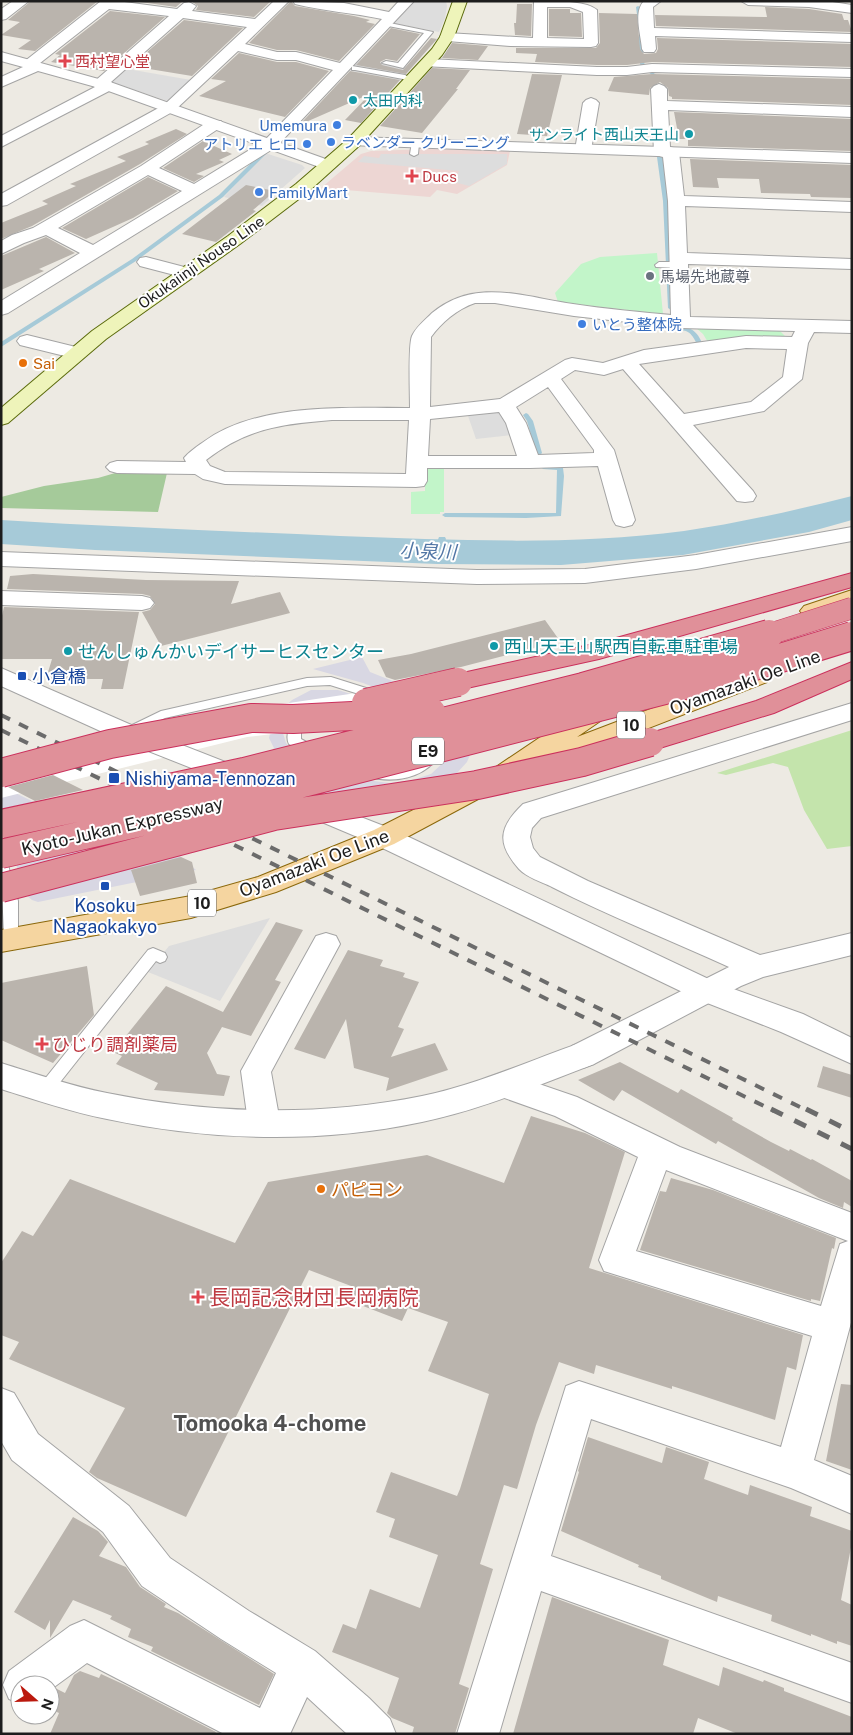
<svg xmlns="http://www.w3.org/2000/svg" width="853" height="1735" viewBox="0 0 853 1735" font-family="'Public Sans','Noto Sans JP',sans-serif">
  <style>
    .commercial { fill: #edd6d3 }
    .grass { fill: #c4e4ac }
    .forest { fill: #a5ca9a }
    .park { fill: #c2f5c9 }
    .parking { fill: #ddd }
    .plaza { fill: #d8d7e3 }
    .pier { fill: #fff }
    .lines { fill: none; stroke-linecap: round; stroke-linejoin: round }
    .stream { fill: #a6cad8; fill-rule: evenodd }
    .river { fill: #a6cad8; fill-rule: evenodd }
    .building { fill: #bab4ad }
    .service-casing { stroke: #a4a4a4; stroke-width: 2 }
    .minor-casing { stroke: #a4a4a4; stroke-width: 2 }
    .tertiary-casing { stroke: #a4a4a4; stroke-width: 2 }
    .secondary-casing { stroke: #5b6b0c; stroke-width: 2 }
    .primary-casing { stroke: #8b680b; stroke-width: 2 }
    .motorway-casing { stroke: #cb305c; stroke-width: 2 }
    .service { fill: #fff; fill-rule: evenodd }
    .minor { fill: #fff; fill-rule: evenodd }
    .tertiary { fill: #fff; fill-rule: evenodd }
    .secondary { fill: #eef4ba; fill-rule: evenodd }
    .primary { fill: #f5d5a0; fill-rule: evenodd }
    .motorway { fill: #e09099; fill-rule: evenodd }
    .rail-far1 { stroke: #6b6b6b; stroke-width: 4; stroke-dasharray: 10 10; stroke-linecap: butt }
    .rail { stroke: #6b6b6b; stroke-width: 5; stroke-dasharray: 13 13; stroke-linecap: butt }
    .motorway-bridge-far1-casing { stroke: #cb305c; stroke-width: 22; stroke-linecap: butt }
    .motorway-bridge-casing { stroke: #cb305c; stroke-width: 30; stroke-linecap: butt }
    .motorway-bridge-far1 { stroke: #e09099; stroke-width: 21 }
    .motorway-bridge { stroke: #e09099; stroke-width: 28 }
    .health-dot { fill: #e0444e; stroke: #fff; stroke-width: 2 }
    .culture-dot { fill: #0f9aa8; stroke: #fff; stroke-width: 2 }
    .shop-dot { fill: #3f7fe0; stroke: #fff; stroke-width: 2 }
    .worship-dot { fill: #6b7280; stroke: #fff; stroke-width: 2 }
    .food-dot { fill: #e8710a; stroke: #fff; stroke-width: 2 }
    .transit-dot { fill: #1a4fb4; stroke: #fff; stroke-width: 2 }
    .labels { text-anchor: middle; dominant-baseline: central; stroke-width: 4; stroke-linejoin: round; paint-order: stroke }
    .far-health-label { font-size: 15px; fill: #be3a42; stroke: #fff; text-anchor: start }
    .far-culture-label { font-size: 15px; fill: #0d838f; stroke: #fff; text-anchor: start }
    .far-shop-label { font-size: 15px; fill: #366cbe; stroke: #fff; text-anchor: start }
    .far-street-label { font-size: 15px; fill: #1d1d1d; stroke: #fff }
    .far-worship-label { font-size: 15px; fill: #5b616d; stroke: #fff; text-anchor: start }
    .far-food-label { font-size: 15px; fill: #c56008; stroke: #fff; text-anchor: start }
    .shield { fill: #fff; stroke: #616161; stroke-width: 1 }
    .shield-label { font-size: 16px; font-weight: bold; fill: #1d1d1d }
    .culture-label { font-size: 18px; fill: #0d838f; stroke: #fff; text-anchor: start }
    .transit-label { font-size: 18px; fill: #164399; stroke: #fff; text-anchor: start }
    .street-label { font-size: 18px; fill: #1d1d1d; stroke: #fff }
    .health-label { font-size: 18px; fill: #be3a42; stroke: #fff; text-anchor: start }
    .food-label { font-size: 18px; fill: #c56008; stroke: #fff; text-anchor: start }
    .water-label { font-size: 19px; font-style: italic; fill: #5075a5; stroke: #fff }
    .near-health-label { font-size: 21px; fill: #be3a42; stroke: #fff; text-anchor: start }
    .near-neighbourhood-label { font-size: 22px; font-weight: bold; fill: #505050; stroke: #fff }
  </style>
  <rect width="100%" height="100%" fill="#edeae3"/>
  <path class="commercial" d="M430 149 510 151 507 165 457 194 437 190 430 197 321 188 361 154 371 151Z"/>
  <path class="grass" d="M852 730V846L827 849 804 810 788 767 773 763 726 775 717 773Z"/>
  <path class="forest" d="M122 471 167 473 158 512 1 508V497L44 486 98 478Z"/>
  <path class="park" d="M657 253 663 314 558 302 555 293 581 264 600 257Z
    M695 327 778 329 787 338 709 344 703 334Z
    M444 466V512H440V514H411V492L425 491V468Z"/>
  <path class="parking" d="M412 1H446L447 6 445 18 439 32 392 23Z
    M356 58 410 68 399 80 345 70Z
    M122 68 191 80 167 101 109 81Z
    M265 153 302 165 305 168 262 206 224 197Z
    M381 154H507V164L469 186 454 182 459 171 358 162 364 156 379 158Z
    M492 410 501 413 512 435 476 439 467 413Z
    M270 918 220 1001 148 972 169 946Z"/>
  <path class="plaza" d="M362 657 370 672 423 693 457 713 473 748 467 762 456 774 446 783 352 806 256 768 274 748 269 738 272 725 278 713 292 700 311 690H338L367 699 371 717 283 733 286 743 296 754 367 780 389 783 412 780 431 774 445 761 452 748 423 706 363 683 313 669Z
    M1 786 71 820 58 832 73 845 93 855 174 851 196 870 38 902 32 900 24 893 11 845 16 838V827L1 818Z"/>
  <path class="pier" d="M410 685 345 725 247 737 1 798V759L163 722Z"/>
  <g class="lines">
    <path class="stream" d="M638 6 640 7 643 29V60L645 65 656 75 657 84 655 85 653 84 652 75 641 67 639 60V29L636 7Z
      M266 148 271 149 223 197 136 261 1 347V342L132 259 219 195Z
      M660 155 663 157 669 201 674 308 671 310 668 308 663 201 657 157Z
      M672 326C687 326 696 328 702 343L697 344C689 328 686 331 670 329V327Z
      M526 413 528 414 533 421 542 453 541 454H537L536 453 527 421 523 415Z
      M545 466H560L563 468 564 476 561 516 526 518 445 517 442 515 445 513H556L557 470 543 469 542 468Z
      M439 537H445L446 539 441 552 437 554 433 552Z"/>
    <path class="river" d="M852 496V520L809 532 683 555 561 565 437 564 95 550 1 544V520C114 527 227 531 340 536 454 540 570 546 684 531 740 523 796 510 852 496Z"/>
  </g>
  <path class="building" d="M31 1H98L35 51 18 49 31 40 1 35 20 22 8 20Z
    M133 1H183L176 7Z
    M191 1H271L254 17 196 10 198 6Z
    M291 1 295 6 354 16 370 20 366 22 375 24 339 61 296 50H277L249 43Z
    M517 4H532L531 36 515 35 514 23H516Z
    M765 7 809 9 842 14 844 20H848L852 32 656 26 655 15 767 17Z
    M549 9H570V13H581L582 37 549 36Z
    M110 11 165 17 104 71 51 62 60 55 55 54Z
    M599 13 637 14 640 49 644 54 656 53 658 49 657 38 852 44V67L652 62 627 65H597L535 62 537 54 516 53V48H596L600 43Z
    M184 20 243 28 192 76 131 66Z
    M391 28 420 34 397 61 386 59 380 62 382 65 403 70 431 38 437 39 406 74 356 65Z
    M452 43 488 46 478 60 442 58Z
    M239 53 277 62H296L329 71 285 117 199 96 226 81 211 79Z
    M432 68 470 70 456 89H458L422 133 380 126Z
    M350 71 400 80 361 123 345 120 370 94 306 122 303 121Z
    M532 74 562 75 547 136 517 134Z
    M652 74 852 79V105L672 99V97L669 96 668 88 660 82 650 88 649 95 608 91 614 77Z
    M674 112 852 119V151L688 146V139H679Z
    M176 129 187 134 140 164 32 226 1 239V223L48 204 42 201 76 186 70 184 126 161 117 157 149 144 145 142Z
    M203 141 232 154 219 160 224 162 196 174 204 176 194 182 163 168Z
    M690 159 852 165V198L811 197 810 194 761 193 759 179 717 178 719 188 693 187Z
    M148 177 178 191 133 218 86 239 62 228Z
    M246 185 275 191 253 210 256 211 216 242 182 234Z
    M46 237 75 253 39 269 44 271 1 290V256Z
    M33 574 146 580 239 581 231 604 280 592 290 613 161 646 142 612 150 610 155 604 150 596 142 594 7 589 10 576Z
    M4 607 139 612 123 689H101L103 679H46L52 659H1V620Z
    M545 620 560 641 461 667 395 680 386 677 378 660 411 654Z
    M53 775 83 790 35 801 8 787Z
    M181 857 192 862 197 883 140 896 131 870Z
    M276 922 303 930 275 980 281 982 251 1036 222 1027 207 1053 217 1074 230 1076 224 1096 154 1090 158 1083 116 1064 122 1056 113 1052 166 986 223 1012Z
    M348 950 383 960 380 966 405 973 403 977 419 982 398 1027 404 1029 391 1057 435 1043 448 1070 386 1091 389 1078 354 1068 346 1019 325 1059 294 1049Z
    M87 966 94 1015 53 1063 1 1040V983Z
    M620 1062 678 1093 681 1089 733 1118 732 1120 771 1142 789 1151 790 1149 811 1160 812 1159 852 1181V1207L844 1202 843 1208 819 1198 718 1141 716 1144 622 1090 614 1101 578 1080Z
    M823 1066 852 1075V1098L817 1087Z
    M531 1116 585 1133 625 1152 589 1268 803 1335 796 1370 787 1367 775 1420 697 1394 672 1386V1389L596 1365 594 1374 559 1362 536 1425 517 1489 504 1485 480 1564 493 1569 459 1684 469 1688 455 1734H412L414 1727 392 1718 387 1713 399 1678 332 1652 343 1624 356 1629 370 1589 420 1608 438 1555 389 1537 395 1519 376 1512 391 1472 457 1496 460 1489 489 1394 428 1371 448 1322 408 1308 402 1321 345 1299 351 1286 309 1270 186 1517 97 1478 89 1472 125 1408 9 1359 19 1342 1 1335V1263L22 1231 33 1236 70 1179 235 1243 268 1182 427 1155 504 1183Z
    M671 1178 713 1190 836 1238 834 1249 832 1248 820 1301 811 1299V1301L640 1250 660 1191 666 1192Z
    M841 1384 852 1385V1470L826 1461Z
    M588 1437 662 1463 666 1447 709 1462 704 1479 748 1495 750 1485 812 1507 810 1516 852 1531V1542L841 1600 852 1605V1646L837 1641V1644L811 1634V1636L771 1621 772 1615 718 1596 717 1602 661 1579V1576L638 1567 639 1565 561 1531 579 1472 578 1471Z
    M73 1517 98 1531 108 1542 99 1556 126 1567 140 1587 166 1604 164 1607 178 1613 274 1674 259 1705 151 1651 153 1647 128 1637 131 1629 110 1619 112 1616 73 1600 50 1638V1620L45 1630 14 1612Z
    M552 1597 669 1640 663 1665 719 1686 723 1667 763 1682 764 1680 784 1688V1691L852 1717V1734H738L698 1718 693 1734H513Z
    M80 1671 99 1678 101 1674 125 1685 216 1732 215 1734H50L59 1713 50 1709V1692L55 1688 65 1693 74 1675Z"/>
  <g class="lines">
    <g class="service-casing">
      <path id="service" d="M385 22 433 32 403 68 382 63 386 61 398 63 424 33 383 25V23Z
        M352 66 405 75 416 81 412 83 403 79 355 70H352Z
        M412 142 419 144 418 154 414 156 410 154Z
        M659 262H679L683 265 679 268 656 267 655 265Z
        M331 677 382 693 384 696 378 700 330 685 307 686 165 718 130 735 124 731 126 728 161 711 307 678Z
        M303 714 309 718 301 729V739L321 750 322 753 321 756H311L289 744C284 734 292 717 303 714Z
        M433 751 438 752 439 755C425 779 392 784 366 776L364 773 366 770C379 766 393 772 407 768 418 765 423 753 433 751Z
        M1 860 6 861 8 865 18 901V938L16 942 11 944 6 942 4 938Z
        M153 948 165 953 167 957 165 961 160 963 156 961 50 1095 45 1097 40 1095 37 1090 40 1085 148 950Z"/>
    </g>
    <g class="minor-casing">
      <path id="minor" d="M13 1H29L6 19 1 20V9Z
        M101 1H117L177 9 184 3 189 2 196 6 192 11 255 19 274 1H289L245 44 277 52H296L340 63 382 19C353 13 324 11 295 4L293 1 344 3 389 12 399 1H414L276 147 8 313 1 315V301L80 253 46 235 24 243 1 254V241L12 235 33 228 141 166 209 121H221L223 124 221 127 159 168 194 184 264 141 333 70 296 60H277L238 51 174 111 7 205 1 206V194L164 105 247 27 183 18 111 82 116 86 113 89 1 147V136L95 87 92 84 95 81 169 16 109 9 35 67H25L23 64 25 61ZM148 175 182 191 93 245 58 228Z
        M534 1C550 1 586 0 597 10L598 43 596 46 591 47 510 46 447 41 442 40 440 37 442 34 447 33 533 38ZM547 7H570L583 12 584 39 547 38Z
        M644 1H661L653 7 654 28 852 34V42L655 36 656 49 654 52H644L642 49C641 35 633 12 644 1Z
        M741 1H826L852 5V13L809 7 748 5Z
        M428 59 597 67H627L652 64 852 69V77L652 72 627 75H597L423 66 421 63 423 60Z
        M659 84 664 86 667 89V101L852 107V117L668 110 670 147 677 149 679 152 684 196 852 202V212L685 206 687 253 852 259V269L688 264 690 317 852 321V333L814 332 808 343 802 379 764 411 693 425 753 491 756 496 753 501 745 502 737 501 623 369 604 375 575 370 561 379 614 450 635 520 632 525 624 527 616 525 613 520 598 466 530 468H427V481L424 486 416 487 225 484 203 479 195 474 117 473 110 471 106 467 110 463 117 461 186 462 184 458C189 452 195 448 202 443 257 402 345 408 410 408 410 395 408 345 412 336 416 327 425 320 432 313 475 277 523 297 573 304 606 309 639 312 671 315L668 201 663 157 656 155 654 152 651 89 654 86ZM475 303H495L574 316 681 328 795 331 792 337 746 336 644 350 603 363 572 358 565 360 500 399 430 407 431 337C441 323 457 309 475 303ZM746 348 787 349 783 377 751 402 684 414 639 364ZM548 387 594 450V453L538 455 526 423 516 407ZM499 412 506 423 517 456H428L430 419ZM332 420H409L406 474 225 472 210 466 206 460C247 428 282 424 332 420Z
        M591 98 596 100 599 103 591 150 589 153H577L575 150 583 103 586 100Z
        M146 257 192 269 195 273 192 277 186 278 140 266 137 262 140 258Z
        M27 335 84 349 87 353 84 357 77 359 20 345 17 341 20 337Z
        M852 527V541L696 569 585 583 477 584 1 566V552L477 570 585 569 696 555Z
        M1 591 142 596 150 598 154 603 150 608 142 610 1 605Z
        M852 703V720L541 818 532 828 530 837 533 848 540 857 588 881 760 955 852 933V955L763 977 741 986 594 1064 583 1068 572 1064 568 1055 572 1046 729 967C670 940 609 916 552 887 542 882 526 877 519 869 496 843 499 827 523 804Z
        M326 933 336 936 340 944 271 1072 280 1122 275 1132 264 1135 253 1132 248 1122 241 1071 316 936Z
        M504 1072 577 1097 680 1147 852 1213V1319L814 1460 852 1476V1514L791 1488 591 1419 551 1556 852 1663V1703L541 1591 499 1734H457L566 1386 579 1381 781 1447 812 1336 604 1271 599 1260 638 1157 555 1116 493 1094 489 1085 493 1076ZM666 1170 848 1241 840 1244 821 1306 636 1251Z
        M1 1388 14 1393 38 1434 129 1506 170 1558 249 1611 315 1651 369 1698 390 1719 396 1734H347L307 1697 290 1734H224L87 1663 50 1690V1685H20V1704L9 1699 3 1685 9 1671 70 1626 84 1620 260 1708 276 1673 221 1639 142 1586 103 1532 12 1460 1 1441Z"/>
    </g>
    <g class="tertiary-casing">
      <path id="tertiary" d="M1 52 113 83 334 162 336 165 334 168H322L103 89 38 71 1 87V77L23 67 1 61Z
        M354 137 852 153V163L348 145 346 142 348 139Z
        M1 668 136 727 251 772 255 779 251 786 242 788 118 739 1 686Z
        M307 796 394 830 717 983 803 1014 852 1038V1064L781 1032 697 999 374 844 298 812 294 805 298 798Z
        M583 1042 594 1046 598 1055 594 1064C538 1085 481 1110 422 1122 319 1144 209 1141 107 1119 71 1112 36 1100 1 1089V1063C36 1074 71 1086 107 1093 209 1114 319 1117 422 1096 478 1084 529 1061 583 1042Z"/>
    </g>
    <g class="secondary-casing">
      <path id="secondary" d="M453 1H467L454 37 442 55 360 145 308 192 240 244 106 339 8 423 1 425V408L92 331 228 236 296 184 348 139 432 49 440 37Z"/>
    </g>
    <g class="primary-casing">
      <path id="primary" d="M852 590V605L812 618 804 616 800 611 804 606Z
        M758 668 767 670 770 676 767 682 556 764 547 767 537 764 508 783 394 844 276 892 191 918 1 952V930L191 896 258 877 374 830 490 771 594 701 603 699 612 701 615 707 612 713 577 737Z"/>
    </g>
    <g class="motorway-casing">
      <path id="motorway" d="M852 573V587L599 659 458 690 449 688 446 682 449 676 458 674 598 643Z
        M852 662V679L774 713 650 751 641 748 637 742 641 736 756 701Z"/>
    </g>
    <use href="#service" class="service"/>
    <use href="#minor" class="minor"/>
    <use href="#tertiary" class="tertiary"/>
    <use href="#secondary" class="secondary"/>
    <use href="#primary" class="primary"/>
    <use href="#motorway" class="motorway"/>
    <path class="rail-far1" d="M1 715 808 1111
      M1 730 774 1111"/>
    <path class="rail" d="M771 1109 852 1149
      M806 1109 852 1132"/>
    <g class="motorway-bridge-far1-casing">
      <path id="motorway-bridge-far1" d="M764 636 852 608"/>
    </g>
    <g class="motorway-bridge-casing">
      <path id="motorway-bridge" d="M366 703 458 682
        M1 773 110 744 251 718 293 719 431 712
        M1 824 244 772 583 687 769 634
        M1 854 237 800 735 672 852 636
        M1 888 274 816 477 785 582 762 650 742"/>
    </g>
    <use href="#motorway-bridge-far1" class="motorway-bridge-far1"/>
    <use href="#motorway-bridge" class="motorway-bridge"/>
  </g>
  <g class="health-dot">
    <path d="M62.5 53.5h5v5h5v5h-5v5h-5v-5h-5v-5h5z"/>
    <path d="M409.5 168.5h5v5h5v5h-5v5h-5v-5h-5v-5h5z"/>
    <path d="M39.5 1036.5h5v5h5v5h-5v5h-5v-5h-5v-5h5z"/>
    <path d="M195.5 1289.5h5v5h5v5h-5v5h-5v-5h-5v-5h5z"/>
  </g>
  <g class="culture-dot">
    <circle cx="353" cy="100" r="5"/>
    <circle cx="689" cy="134" r="5"/>
    <circle cx="494" cy="646" r="5"/>
    <circle cx="68" cy="651" r="5"/>
  </g>
  <g class="shop-dot">
    <circle cx="337" cy="125" r="5"/>
    <circle cx="331" cy="142" r="5"/>
    <circle cx="307" cy="144" r="5"/>
    <circle cx="259" cy="192" r="5"/>
    <circle cx="582" cy="324" r="5"/>
  </g>
  <circle class="worship-dot" cx="650" cy="276" r="5"/>
  <g class="food-dot">
    <circle cx="23" cy="363" r="5"/>
    <circle cx="321" cy="1189" r="5"/>
  </g>
  <g class="transit-dot">
    <rect x="17" y="671" width="10" height="10" rx="2.5"/>
    <rect x="108" y="772" width="12" height="12" rx="2.5"/>
    <rect x="100" y="881" width="10" height="10" rx="2.5"/>
  </g>
  <g class="labels">
    <g class="far-health-label">
      <text x="75" y="61">西村望心堂</text>
      <text x="422" y="176">Ducs</text>
    </g>
    <g class="far-culture-label">
      <text x="363" y="100">太田内科</text>
      <text x="679" y="134" text-anchor="end">サンライト西山天王山</text>
    </g>
    <g class="far-shop-label">
      <text x="327" y="125" text-anchor="end">Umemura</text>
      <text x="341" y="142">ラベンダー クリーニング</text>
      <text x="297" y="144" text-anchor="end">アトリエ ヒロ</text>
      <text x="269" y="192">FamilyMart</text>
      <text x="592" y="324">いとう整体院</text>
    </g>
    <g class="far-street-label">
      <text transform="translate(201 262) rotate(-35)">Okukaiinji Nouso Line</text>
    </g>
    <g class="far-worship-label">
      <text x="660" y="276">馬場先地蔵尊</text>
    </g>
    <g class="far-food-label">
      <text x="33" y="363">Sai</text>
    </g>
    <g class="shield">
      <rect x="617" y="711.5" width="28" height="27" rx="4"/>
      <rect x="412" y="737.5" width="32" height="27" rx="4"/>
      <rect x="188" y="889.5" width="28" height="27" rx="4"/>
    </g>
    <g class="shield-label">
      <text x="631" y="725">10</text>
      <text x="428" y="751">E9</text>
      <text x="202" y="903">10</text>
    </g>
    <g class="culture-label">
      <text x="504" y="646">西山天王山駅西自転車駐車場</text>
      <text x="78" y="651">せんしゅんかいデイサーヒスセンター</text>
    </g>
    <g class="transit-label">
      <text x="32" y="676">小倉橋</text>
      <text x="125" y="778">Nishiyama-Tennozan</text>
      <text x="105" y="905" text-anchor="middle">Kosoku<tspan x="105" dy="21">Nagaokakyo</tspan></text>
    </g>
    <g class="street-label">
      <text transform="translate(745 682) rotate(-20)">Oyamazaki Oe Line</text>
      <text transform="translate(122 826) rotate(-13)">Kyoto-Jukan Expressway</text>
      <text transform="translate(314 863) rotate(-21)">Oyamazaki Oe Line</text>
    </g>
    <g class="health-label">
      <text x="52" y="1044">ひじり調剤薬局</text>
    </g>
    <g class="food-label">
      <text x="331" y="1189">パピヨン</text>
    </g>
    <g class="water-label">
      <text transform="translate(428 551) rotate(2)">小泉川</text>
    </g>
    <g class="near-health-label">
      <text x="209" y="1297">長岡記念財団長岡病院</text>
    </g>
    <g class="near-neighbourhood-label">
      <text x="270" y="1423">Tomooka 4-chome</text>
    </g>
  </g>
  <rect width="853" height="1735" fill="none" stroke="#1d1d1d" stroke-width="5"/>
  <g transform="translate(35 1700) rotate(110)"><circle r="24" fill="#ffffff" stroke="#a5a5a5"/>
  <path d="M0-4L9 19L0 12L-9 19Z" fill="#bb190e"/>
  <text y="-8" font-size="14" font-weight="bold" text-anchor="middle" fill="#1d1d1d">N</text>
  </g>
</svg>
